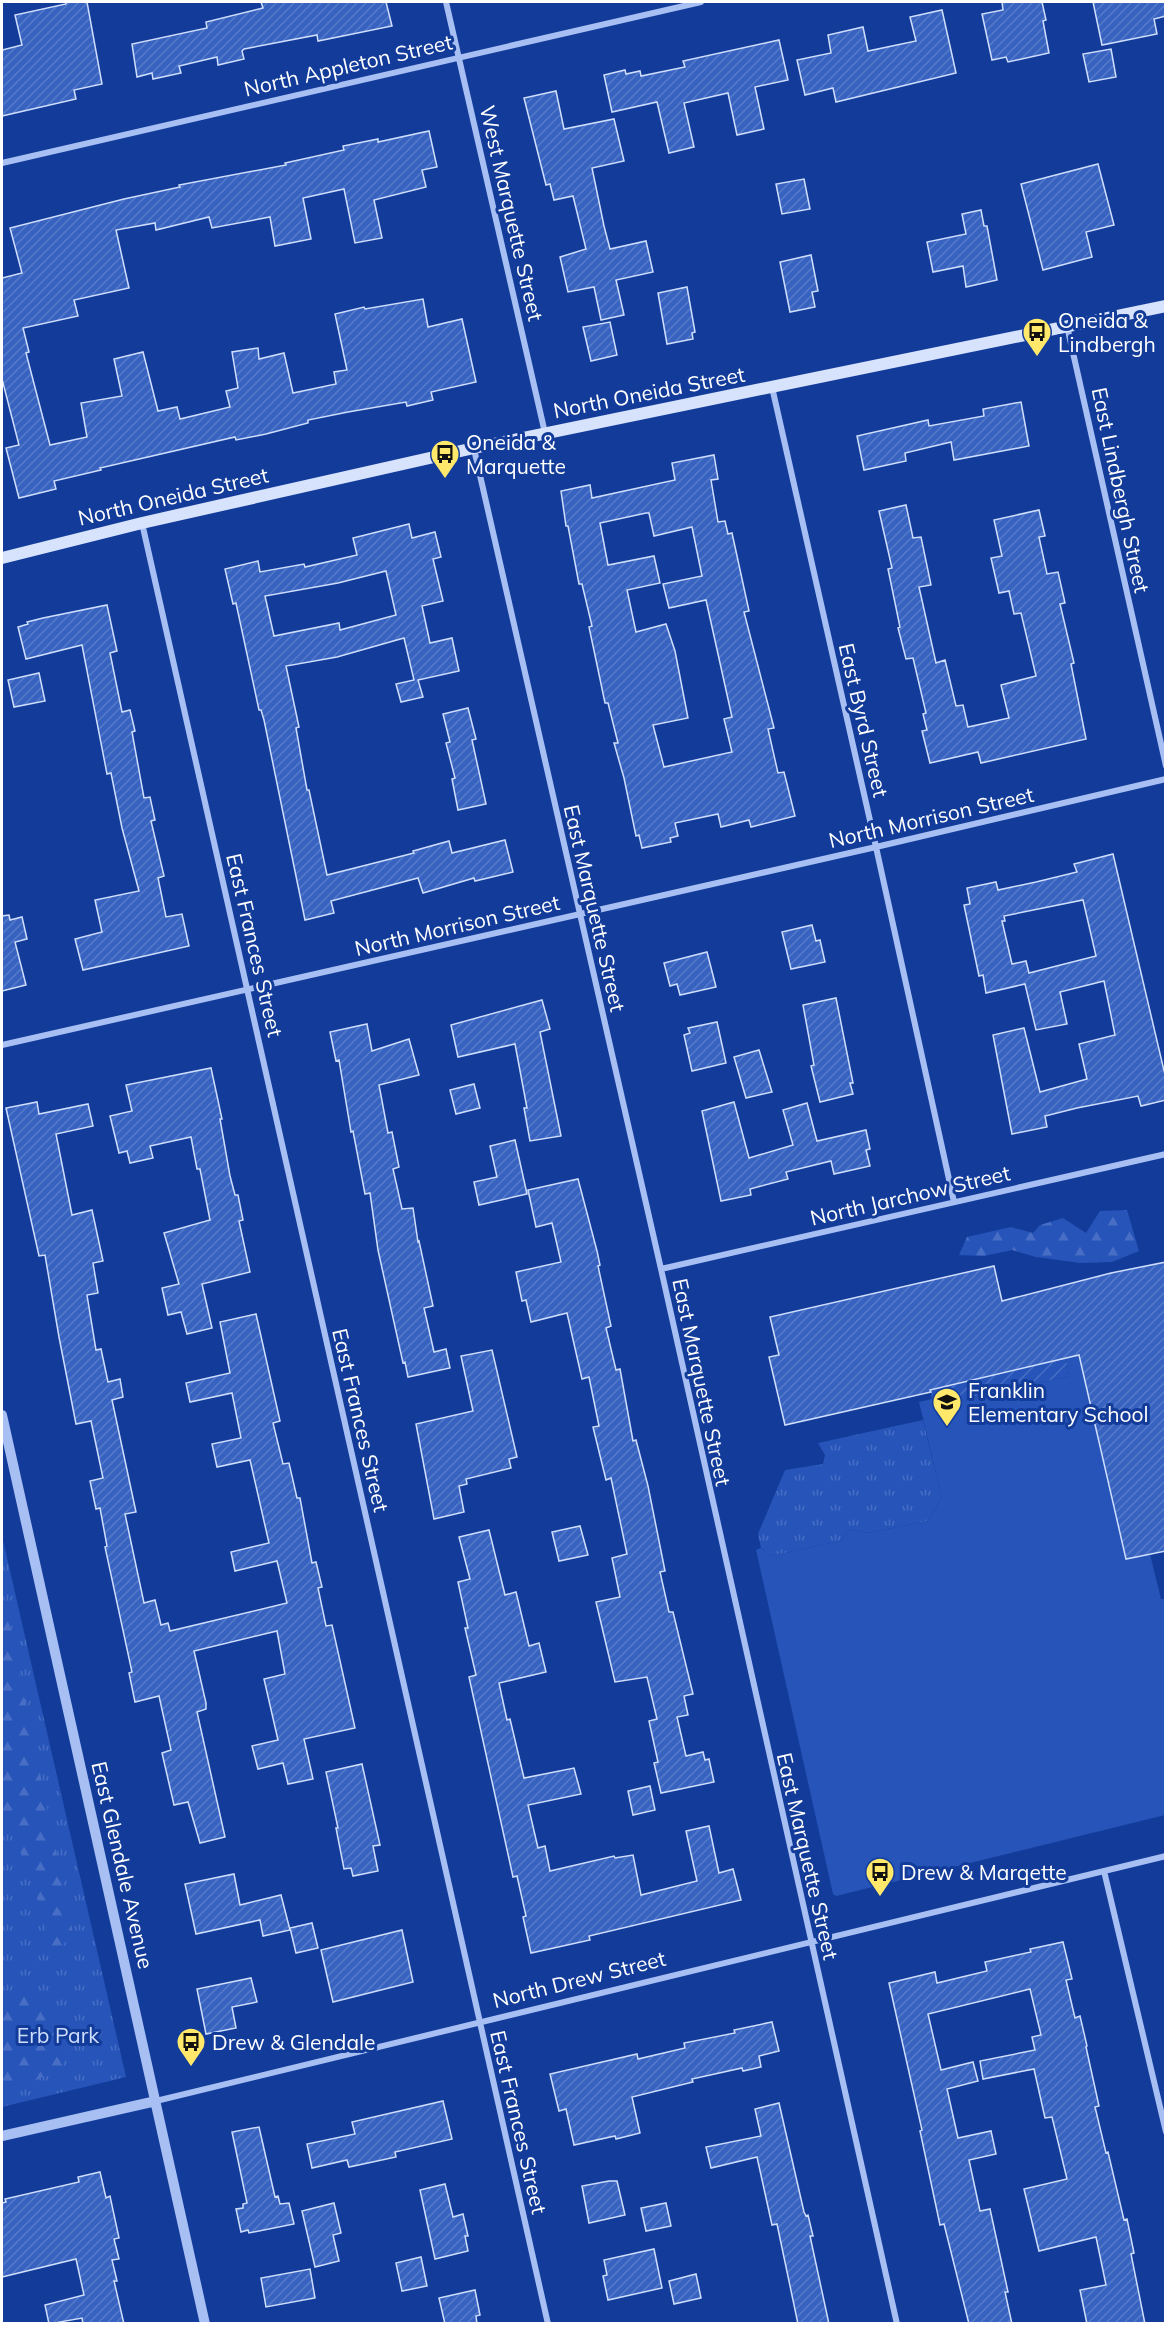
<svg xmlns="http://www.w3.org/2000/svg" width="1167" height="2325" viewBox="0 0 1167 2325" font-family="Mulish,sans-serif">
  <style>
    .grass { fill: url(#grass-tufts) }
    .forest { fill: url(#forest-firs) }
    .garden { fill: url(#garden-furrows) }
    .pitch { fill: #2654b9 }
    .building { fill: url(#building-hatch); stroke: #cfdefd; stroke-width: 1.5; fill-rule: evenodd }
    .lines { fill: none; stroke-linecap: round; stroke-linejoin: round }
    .minor { stroke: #a7bff3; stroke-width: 6 }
    .tertiary { stroke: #a7bff3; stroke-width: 10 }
    .secondary { stroke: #d7e2fd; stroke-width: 12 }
    .labels { text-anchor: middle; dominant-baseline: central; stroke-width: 6; stroke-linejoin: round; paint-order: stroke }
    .street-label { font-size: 21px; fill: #fff; stroke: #133c9a }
    .poi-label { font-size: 21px; fill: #fff; stroke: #133c9a; text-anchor: start }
    .park-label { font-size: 21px; fill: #cfdefd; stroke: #133c9a }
  </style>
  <defs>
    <pattern id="grass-tufts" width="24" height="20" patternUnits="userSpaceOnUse" patternTransform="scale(1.5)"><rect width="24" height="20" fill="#2654b9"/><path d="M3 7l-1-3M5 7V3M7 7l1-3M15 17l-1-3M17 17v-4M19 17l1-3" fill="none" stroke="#476ec4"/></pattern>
    <pattern id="forest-firs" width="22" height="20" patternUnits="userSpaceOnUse" patternTransform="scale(1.5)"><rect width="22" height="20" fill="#2654b9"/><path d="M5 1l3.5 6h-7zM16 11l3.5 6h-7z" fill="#476ec4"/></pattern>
    <pattern id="garden-furrows" width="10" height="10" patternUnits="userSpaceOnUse" patternTransform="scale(1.5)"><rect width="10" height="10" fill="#2654b9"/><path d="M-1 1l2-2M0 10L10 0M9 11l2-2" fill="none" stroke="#476ec4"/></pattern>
    <pattern id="building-hatch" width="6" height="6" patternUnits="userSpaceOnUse" patternTransform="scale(1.5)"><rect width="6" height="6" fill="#3762c0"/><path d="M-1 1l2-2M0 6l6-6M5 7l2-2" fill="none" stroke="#557ac9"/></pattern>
  </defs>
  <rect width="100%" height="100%" fill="#133c9a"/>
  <path class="grass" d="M923 1420 942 1498 928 1521 867 1533 850 1529 840 1541 771 1556 761 1548 758 1534 785 1470 823 1464 825 1455 818 1443Z
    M2 1536 126 2077 2 2107Z"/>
  <path class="forest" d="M1127 1210 1139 1251 1112 1262 1080 1263 1036 1257 1012 1250 984 1256 959 1255 967 1237 1011 1227 1033 1233 1040 1225 1063 1218 1086 1233 1100 1211Z
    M2 1599 5 1603 74 1938 51 1950 32 1880 10 1822 2 1820Z
    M2 1992 37 1995 76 2035 60 2068 29 2084 2 2081Z"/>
  <path class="garden" d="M1066 1358 1069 1376 943 1405 939 1388Z"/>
  <path class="pitch" d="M1079 1355 1126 1559 1150 1554 1161 1599H1165V1815L836 1896 833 1894 756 1550 761 1548 771 1556 840 1541 850 1529 867 1533 928 1521 942 1498 919 1402 932 1399 930 1390 939 1388 943 1405 1069 1376 1066 1358Z"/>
  <path class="building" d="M66 2H87L102 84 74 90 76 99 2 116V50L22 45 15 15 66 4Z
    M261 2H386L392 26 318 41 317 35 244 49 242 51 244 59 218 65 217 57 179 66 181 73 153 79 152 73 137 77 132 44 207 28 206 22 263 8Z
    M1002 2H1042L1046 20 1043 21 1049 53 1008 62 1006 57 992 60 982 14 1003 10Z
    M1093 2H1166V16L1154 19 1157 34 1102 45Z
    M942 10 956 73 836 102 833 88 805 95 797 60 831 53 828 35 863 27 868 51 916 41 910 17Z
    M779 40 788 80 755 87 764 129 737 135 728 93 684 103 694 147 669 153 657 102 612 112 604 75 625 70 626 74 640 71 641 76 685 67 683 61Z
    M1111 49 1116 77 1089 82 1083 54Z
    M556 91 564 129 614 119 624 161 592 168 604 226 610 249 646 241 653 272 616 280 624 315 601 320 594 287 568 292 560 257 586 249 573 196 554 200 550 184 546 185 524 98Z
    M429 131 437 167 422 170 426 187 374 200 382 238 355 243 344 189 303 198 311 239 275 246 270 217 212 228 209 217 156 230 155 223 116 230 129 288 74 300 78 316 23 328 29 352 26 353 50 445 87 437 81 403 122 396 114 359 143 352 158 411 177 407 180 419 230 407 226 391 238 388 232 352 258 348 259 359 284 353 293 393 336 384 334 372 347 370 335 314 364 307 365 309 423 299 428 327 462 319 476 382 431 392 433 400 407 406 406 402 348 412 308 420V423L266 434 236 440 235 437 100 468 101 470 54 481 56 489 19 498 6 448 19 445 2 379V278L22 273 10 228 124 199 180 187 179 185 286 165 285 163 344 150 343 146 378 139V142Z
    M1098 164 1114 225 1086 232 1092 257 1043 270 1021 184Z
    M804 179 810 209 782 214 776 184Z
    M981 210 984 226H987L997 280 966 287 963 266 933 272 927 242 966 234 962 214Z
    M811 255 818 291 812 292 815 307 790 312 780 262Z
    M687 287 695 332 692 333 693 339 667 344 658 293Z
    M610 322 617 355 591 361 583 327Z
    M1021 402 1029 446 954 460 951 442 905 453 906 461 864 470 857 436 928 420 929 426 984 416 983 409Z
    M714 455 718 479 711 480 718 522 725 521 728 534 732 533 749 611 744 612 774 728 768 729 778 773 784 772 795 816 751 827 749 820 721 827 718 814 675 823 678 836 670 838 671 842 642 848 639 835 636 836 624 778 614 743H618L608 703H605L600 679 589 627 592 626 582 584H579L568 526H566L561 491 590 485 592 498 675 480 672 463ZM646 513H649L654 536 692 527 702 576 663 584 669 608 706 600 732 717 724 719 732 752 664 767 653 725 688 718 675 651 666 624 636 632 627 590 660 583 654 556 608 565 600 523Z
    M906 505 913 538 921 537 931 585 919 587 936 663 945 660 956 706 963 705 968 727 1009 718 1001 685 1036 676 1021 613 1014 614 1009 591 999 593 991 558 1002 556 994 520 1039 510 1045 536 1039 537 1047 574 1058 572 1065 603 1060 604 1074 663 1071 664 1086 739 981 763 978 752 930 763 922 731 927 730 923 714 926 713 913 658 906 659 898 628 900 627 888 569 892 568 879 511Z
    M409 524 412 538 435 532 441 557 433 559 443 601 422 606 430 643 452 638 459 671 418 680 423 697 401 702 396 684 414 680 404 638 337 657 286 666 299 727 296 728 307 790H309L327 875 414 853 413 851 449 841 452 853 505 840 513 872 475 881 474 878 423 893 418 878 331 901 334 913 305 920 264 720 261 710H259L236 603 233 604 225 569 258 561 260 572 304 564 305 567 357 555 353 538ZM386 571 396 615 340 630 339 623 274 636 265 596 338 583Z
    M107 605 117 651 110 653 122 712 130 710 135 731 132 732 144 798 150 797 155 820 151 821 164 876 158 878 166 917 182 914 189 946 83 970 75 939 102 932 95 900 139 891 122 828 111 773 107 774 82 645 26 659 18 627 28 624 27 622 43 618Z
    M39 673 45 701 14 707 8 680Z
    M468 708 476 739 472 740 486 804 458 810 452 779 455 778 446 743 450 742 443 714Z
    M1113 854 1166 1079V1100L1141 1106 1138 1096 1077 1108 1045 1116 1047 1127 1012 1134 993 1035 1024 1028 1040 1092 1087 1079 1079 1044 1115 1035 1104 981 1060 992 1067 1024 1036 1030 1025 984 986 993 983 975 979 976 964 905 970 904 967 888 996 882 998 890 1036 882 1077 872 1074 864ZM1083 900 1096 956 1029 973 1026 961 1012 964 1002 921H1005L1004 916Z
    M9 915 10 920 22 917 27 939 15 942 26 985 2 991V916Z
    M812 925 816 941 820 940 825 962 791 969 782 932Z
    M707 952 716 987 680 995 677 984 670 986 664 963Z
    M836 998 853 1083H850L853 1094 820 1102 811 1066 814 1065 803 1005Z
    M542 1000 550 1029 540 1032 561 1136 530 1141 524 1108H527L515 1044 458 1057 451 1025Z
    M717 1022 726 1063 692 1071 684 1035 690 1033 688 1028Z
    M367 1024 372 1051 409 1039 419 1075 379 1085 388 1133 392 1132 399 1167 393 1169 402 1209 413 1208 418 1242 419 1241 433 1306 424 1308 434 1352 446 1349 450 1368 408 1377 405 1362 403 1363 378 1250 370 1193 365 1194 353 1131 351 1132 339 1060 336 1061 330 1032Z
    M759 1050 772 1092 746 1098 734 1057Z
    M211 1068 222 1119H220L230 1176 235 1195H238L243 1220 239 1221 250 1272 202 1284 212 1328 187 1334 181 1312 168 1315 162 1288 179 1284 164 1233 210 1220 200 1169H197L191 1137 150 1146 153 1158 130 1163 127 1151 119 1153 110 1116 132 1111 126 1085Z
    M474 1084 480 1108 456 1114 450 1090Z
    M37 1102 39 1114 88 1104 93 1126 56 1134 72 1215 92 1210 103 1261 93 1263 98 1293 87 1295 96 1350 101 1349 108 1382 120 1379 123 1397 112 1400 136 1512 125 1514 144 1603 155 1600 161 1625 168 1623 170 1631 287 1603 277 1561 235 1571 231 1552 269 1543 250 1460 217 1467 212 1444 241 1438 232 1393 190 1402 186 1383 230 1373 220 1322 256 1314 280 1421 273 1423 283 1464 289 1463 297 1498H300L312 1563 316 1562 322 1587 318 1588 326 1626 332 1625 355 1728 304 1739 313 1779 288 1784 283 1763 258 1769 252 1746 278 1740 264 1679 285 1674 277 1631 194 1651 206 1703V1709L197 1712 225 1837 200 1843 188 1802 174 1805 162 1753 171 1750 159 1696 135 1702 129 1673 132 1672 105 1547 107 1546 100 1508 96 1509 90 1481 103 1478 91 1421 76 1424 59 1337 45 1255 39 1256 6 1108Z
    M734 1102 749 1158 793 1145 783 1110 807 1103 817 1141 866 1130 870 1149 866 1150 870 1166 834 1174 831 1161 786 1172 788 1179 750 1189 751 1195 721 1201 702 1111Z
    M515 1140 527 1194 479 1205 474 1182 497 1177 490 1146Z
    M578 1179 597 1251 600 1265 598 1266 611 1326 606 1328 616 1370 620 1369 633 1441 636 1440 648 1486 665 1571 660 1572 669 1612H673L693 1694 684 1696 688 1715 677 1717 686 1756 703 1752 705 1760 709 1759 714 1782 661 1793 654 1763 658 1762 649 1721 657 1719 647 1677 615 1682 596 1602 620 1597 612 1558 627 1554 611 1478 606 1480 593 1427 599 1426 589 1377 582 1379 567 1313 531 1322 526 1300 522 1301 516 1272 561 1262 552 1223 536 1227 528 1190Z
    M1166 1262V1551L1126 1559 1079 1355 930 1390 931 1392 785 1425 769 1357 779 1355 770 1317 994 1266 1002 1301 1111 1273Z
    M492 1350 517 1457 509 1459 511 1468 466 1479 467 1484 459 1486 464 1512 434 1519 416 1424 473 1411 461 1356Z
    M580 1526 588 1555 559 1561 552 1532Z
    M489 1530 505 1595 516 1592 529 1646 539 1643 546 1672 499 1683 507 1720 510 1719 524 1778 574 1768 581 1794 528 1805 538 1848 545 1846 550 1871 614 1856 615 1858 633 1855 641 1895 697 1881 686 1831 709 1826 719 1873 733 1869 741 1900 589 1936 590 1940 531 1953 523 1917 526 1916 517 1876 513 1877 469 1677 476 1675 465 1628H468L458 1582 470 1579 459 1537Z
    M362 1764 380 1845 373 1846 378 1871 353 1876 351 1868 344 1869 336 1828H338L326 1772Z
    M650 1786 655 1810 633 1815 628 1791Z
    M234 1874 240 1905 281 1895 290 1930 263 1936 260 1920 196 1934 185 1884Z
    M312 1923 318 1948 296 1953 290 1928Z
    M402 1930 413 1982 333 2002 321 1950Z
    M1063 1942 1072 1979 1066 1980 1075 2018 1080 2016 1087 2046 1086 2047 1099 2106 1095 2107 1106 2153 1108 2152 1124 2220 1127 2219 1134 2253 1131 2254 1145 2324H1087L1080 2290 1106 2285 1096 2237 1039 2251 1024 2189 1067 2179 1052 2117 1045 2118 1034 2069 983 2079 980 2061 1035 2050 1032 2037 1041 2035 1030 1989 928 2014 941 2070 973 2062 978 2081 947 2089 958 2138 991 2131 996 2154 969 2160 980 2211 990 2209 1008 2292H1005L1012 2324H969L944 2224 940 2225 920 2131 922 2130 889 1983 935 1972 937 1983 987 1971 985 1962 1031 1952 1030 1949Z
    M251 1978 257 2002 232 2007 236 2028 206 2034 197 1989Z
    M772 2022 779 2051 759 2056 761 2067 743 2071 742 2068 692 2079 693 2082 632 2097 640 2133 616 2139 615 2136 574 2145 566 2109 559 2111 550 2074 637 2054 638 2059 685 2048 684 2043 735 2033 734 2030Z
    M443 2101 452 2139 395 2152 396 2157 349 2167 347 2160 312 2168 307 2144 355 2134 352 2122Z
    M779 2103 804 2212 806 2216 808 2215 813 2236H810L829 2324H798L777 2224 772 2225 757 2157 711 2168 706 2147 761 2136 755 2109Z
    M259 2127 275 2197 278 2196 280 2204 289 2203 294 2224 249 2233 248 2230 241 2232 236 2209 243 2208V2204L247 2203 232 2132Z
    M100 2172 106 2198 110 2196 119 2238 114 2239 119 2259 112 2260 117 2281H114L124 2324H83L82 2318 49 2324 45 2305 84 2295 76 2259 2 2277V2203L6 2202 5 2199 79 2182 78 2177Z
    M609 2181H617L625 2215 589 2223 582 2186Z
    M445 2184 453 2217 463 2214 468 2236H465L468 2251 435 2259 420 2190Z
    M334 2203 341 2233 333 2235 339 2261 315 2267 302 2211Z
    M666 2203 671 2226 646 2231 641 2208Z
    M654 2249 662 2288 608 2300 603 2276 607 2275 604 2260Z
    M421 2257 427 2286 402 2291 396 2263Z
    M310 2269 315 2298 266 2307 261 2278Z
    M696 2274 701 2298 674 2304 669 2281Z
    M475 2290 480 2315 476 2316 477 2324H445L439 2298Z"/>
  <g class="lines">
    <path class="minor" d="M446 2 545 433
      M2 163 701 2
      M1067 326 1166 766
      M772 387 876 847 954 1202
      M474 449 661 1269 897 2324
      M142 523 548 2324
      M2 1045 876 847 1166 779
      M661 1269 1166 1154
      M1104 1871 1166 2132
      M156 2101 1166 1856"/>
    <path class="tertiary" d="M2 1415 205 2324
      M2 2136 156 2101"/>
    <path class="secondary" d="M2 558 142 523 474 448 1166 306"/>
  </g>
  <defs>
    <g id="bus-pin" transform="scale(1.5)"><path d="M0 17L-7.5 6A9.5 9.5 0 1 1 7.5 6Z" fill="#ffe86a" stroke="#133c9a"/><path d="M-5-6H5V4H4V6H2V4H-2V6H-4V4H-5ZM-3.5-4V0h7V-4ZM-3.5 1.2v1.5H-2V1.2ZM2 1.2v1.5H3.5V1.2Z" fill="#111"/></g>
    <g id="school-pin" transform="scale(1.5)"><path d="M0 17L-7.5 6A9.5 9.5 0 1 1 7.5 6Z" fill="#ffe86a" stroke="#133c9a"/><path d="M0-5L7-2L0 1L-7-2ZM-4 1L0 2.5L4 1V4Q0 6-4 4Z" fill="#111"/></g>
  </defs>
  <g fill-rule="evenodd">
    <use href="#bus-pin" x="1037" y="332"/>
    <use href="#bus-pin" x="445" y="454"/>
    <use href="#school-pin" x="947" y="1402"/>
    <use href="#bus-pin" x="880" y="1872"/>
    <use href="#bus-pin" x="191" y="2042"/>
  </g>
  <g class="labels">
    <g class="street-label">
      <text transform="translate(348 65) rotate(-13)">North Appleton Street</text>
      <text transform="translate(512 213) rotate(77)">West Marquette Street</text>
      <text transform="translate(649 392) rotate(-11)">North Oneida Street</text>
      <text transform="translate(1121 490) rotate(78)">East Lindbergh Street</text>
      <text transform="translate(173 496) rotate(-13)">North Oneida Street</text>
      <text transform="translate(864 720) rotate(77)">East Byrd Street</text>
      <text transform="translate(931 817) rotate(-13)">North Morrison Street</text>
      <text transform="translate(595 908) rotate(77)">East Marquette Street</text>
      <text transform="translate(457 925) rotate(-13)">North Morrison Street</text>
      <text transform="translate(255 945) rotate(77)">East Frances Street</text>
      <text transform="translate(910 1195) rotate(-13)">North Jarchow Street</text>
      <text transform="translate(702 1382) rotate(78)">East Marquette Street</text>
      <text transform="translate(361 1420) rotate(77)">East Frances Street</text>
      <text transform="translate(808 1856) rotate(77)">East Marquette Street</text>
      <text transform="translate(123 1865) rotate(77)">East Glendale Avenue</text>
      <text transform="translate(579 1979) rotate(-14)">North Drew Street</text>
      <text transform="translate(519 2122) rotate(77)">East Frances Street</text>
    </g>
    <g class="poi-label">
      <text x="1058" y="320">Oneida &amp;<tspan x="1058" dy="24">Lindbergh</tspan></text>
      <text x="466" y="442">Oneida &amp;<tspan x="466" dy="24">Marquette</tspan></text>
      <text x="968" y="1390">Franklin<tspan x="968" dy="24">Elementary School</tspan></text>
      <text x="901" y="1872">Drew &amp; Marqette</text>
      <text x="212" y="2042">Drew &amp; Glendale</text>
    </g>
    <g class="park-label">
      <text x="58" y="2035">Erb Park</text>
    </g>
  </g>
  <rect width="1167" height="2325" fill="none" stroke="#ffffff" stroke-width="6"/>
</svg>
